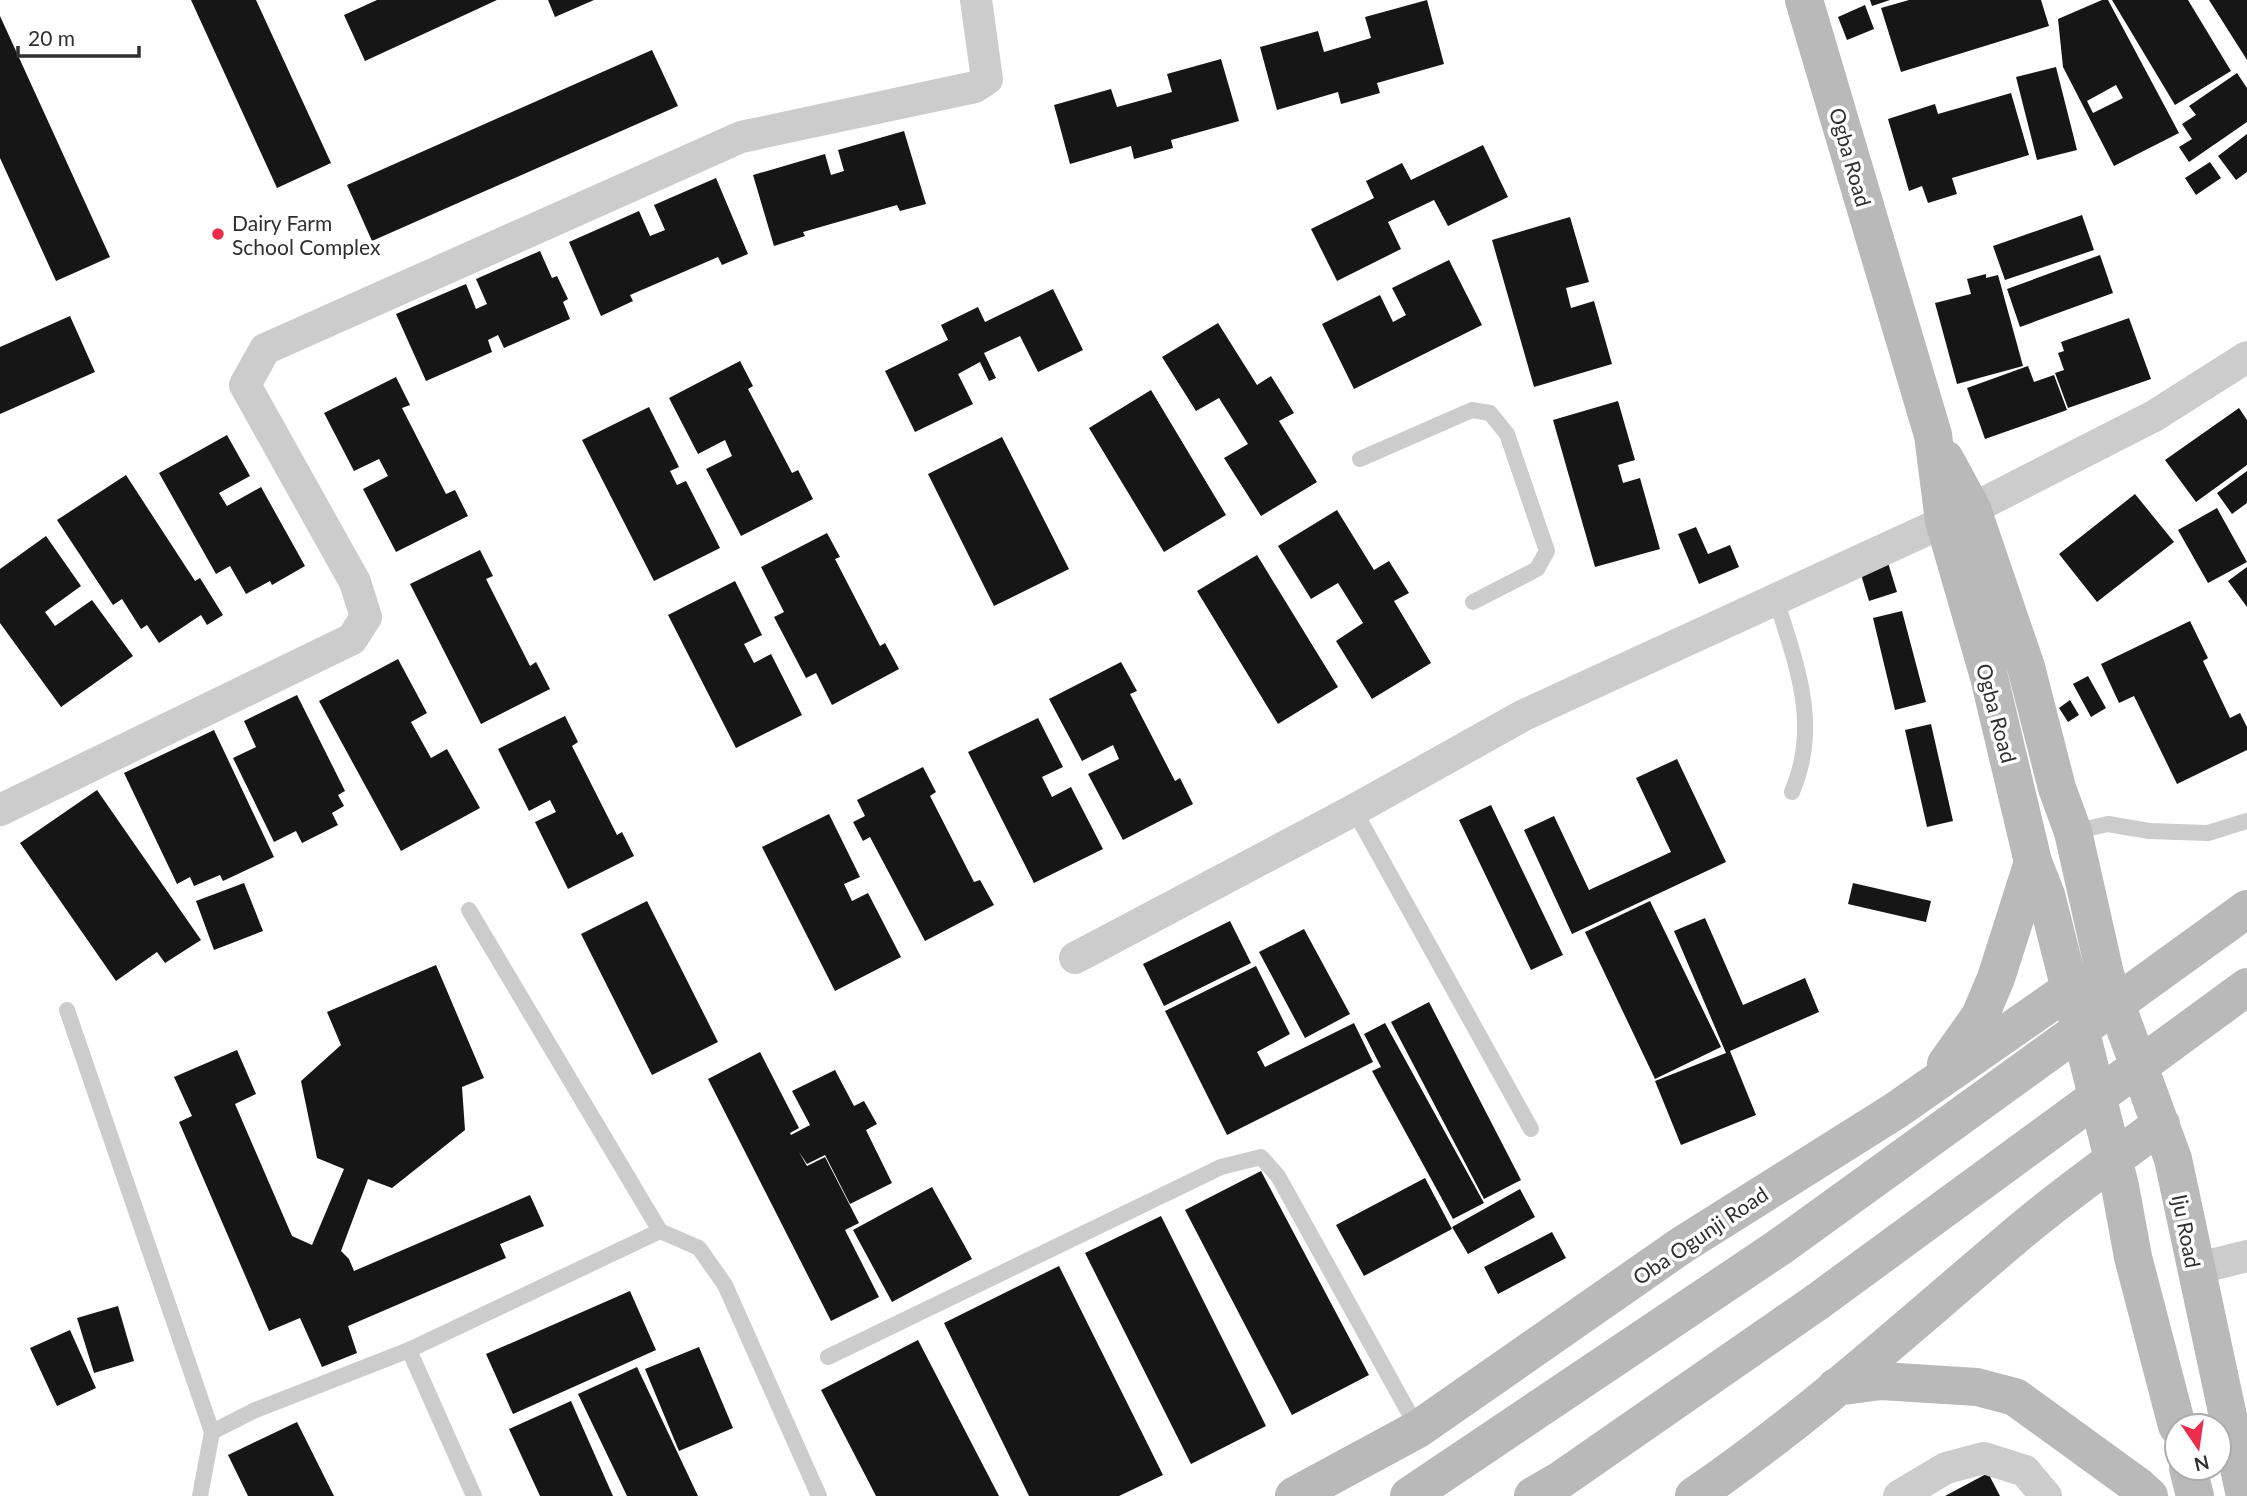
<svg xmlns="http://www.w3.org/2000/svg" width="2247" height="1496" viewBox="0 0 2247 1496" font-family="Lato,sans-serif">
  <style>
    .building { fill: #161616; fill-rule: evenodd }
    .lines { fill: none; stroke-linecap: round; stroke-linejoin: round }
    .lane { stroke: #ccc; stroke-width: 16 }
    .street { stroke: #ccc; stroke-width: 32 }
    .secondary { stroke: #b9b9b9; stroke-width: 38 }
    .secondary-bridge { stroke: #b9b9b9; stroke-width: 38 }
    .poi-dot { fill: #eb2c4a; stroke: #fff; stroke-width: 2.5 }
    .labels { text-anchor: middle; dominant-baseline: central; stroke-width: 7; stroke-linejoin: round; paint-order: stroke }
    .street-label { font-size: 21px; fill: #2f2f2f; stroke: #fff }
    .poi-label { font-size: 21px; fill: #2f2f2f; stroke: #fff; text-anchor: start }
  </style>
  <rect width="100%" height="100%" fill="#fff"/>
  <path class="building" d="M191 0H256L331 163 277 188Z
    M377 0H497L365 61 344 15Z
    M548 0H594L555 17Z
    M1427 0 1444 64 1377 83 1380 93 1341 104 1338 92 1277 110 1260 47 1318 31 1324 52 1371 38 1365 17Z
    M1870 0H1890L1872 6Z
    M1909 0H2041L2049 26 1901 72 1881 8Z
    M2102 0H2108L2179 133 2114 166 2063 67 2058 19ZM2116 85 2123 98 2093 113 2087 101Z
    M2112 0H2188L2231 71 2175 105Z
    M2209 0H2247V60Z
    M1865 5 1874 29 1847 40 1838 17Z
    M0 16 110 257 56 281 0 158Z
    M652 50 678 106 372 241 347 185Z
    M1221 59 1239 121 1171 140 1173 148 1134 159 1131 146 1070 164 1054 105 1111 89 1117 107 1172 92 1167 74Z
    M2056 67 2077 150 2037 160 2016 77Z
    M2237 73 2247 88V122L2189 162 2179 147 2192 139 2182 124 2196 115 2189 106Z
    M2011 93 2029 155 1952 178 1957 194 1928 203 1922 186 1909 191 1888 119 1935 104 1938 114Z
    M904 131 926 204 900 211 897 205 803 232 805 236 774 246 753 175 825 154 831 175 844 171 838 150Z
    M2247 134V172L2236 180 2218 156Z
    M1483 145 1508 197 1448 226 1434 200 1388 222 1401 249 1337 281 1311 229 1374 198 1366 181 1402 163 1411 180Z
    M2210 162 2221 178 2196 195 2185 178Z
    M716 178 748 254 722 265 718 257 630 295 633 301 601 316 569 242 639 211 650 236 665 230 654 205Z
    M2082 215 2094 250 2005 280 1993 246Z
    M1570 217 1589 282 1566 288 1571 308 1594 301 1612 364 1534 387 1492 240Z
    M540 251 552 278 557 276 568 299 563 302 570 319 504 348 498 335 488 340 492 352 426 381 396 314 466 284 476 309 487 304 476 279Z
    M2100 255 2113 293 2020 327 2007 289Z
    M1449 260 1482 325 1354 389 1322 324 1380 295 1393 322 1406 315 1392 288Z
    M1986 274V278L1998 275 2023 366 1957 384 1935 303 1971 294 1967 279Z
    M1053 289 1083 350 1038 372 1020 336 984 353 996 378 989 381 980 362 958 374 973 404 915 432 885 371 948 340 941 325 978 307 985 322Z
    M70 316 95 372 0 414V347Z
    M2129 318 2151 379 2068 408 2055 373 2064 370 2058 353 2064 351 2061 342Z
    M1218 323 1257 385 1271 376 1294 413 1279 421 1317 482 1261 516 1224 458 1248 444 1219 398 1196 411 1162 357Z
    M740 361 753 386 748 389 792 473 798 470 813 499 741 536 706 469 732 456 725 440 698 454 669 398Z
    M2028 366 2034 382 2054 375 2067 410 1985 439 1967 388Z
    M396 377 410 405 402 408 446 494 455 490 468 516 396 552 363 489 388 476 379 459 354 471 324 413Z
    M1151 390 1226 515 1164 552 1089 428Z
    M1618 401 1635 460 1618 465 1623 483 1640 478 1660 549 1595 567 1553 420Z
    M649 407 679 467 670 471 677 485 686 481 720 548 654 581 582 440Z
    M2239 408 2247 420V465L2196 502 2165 460Z
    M227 435 250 476 219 493 227 506 261 487 305 566 272 585 270 581 246 594 230 566 216 574 159 473Z
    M1002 437 1069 569 994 606 928 474Z
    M2247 471V503L2232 514 2217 493Z
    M126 475 195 581 200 578 223 615 207 625 201 615 159 643 147 625 141 629 122 599 113 605 57 520Z
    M2135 494 2174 542 2097 602 2059 554Z
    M2217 508 2247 562 2208 583 2178 530Z
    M1337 510 1374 570 1389 561 1409 593 1394 601 1431 663 1372 699 1336 641 1363 623 1338 583 1311 599 1278 546Z
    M1696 527 1708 554 1730 545 1739 567 1699 584 1678 534Z
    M827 533 840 557 835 559 880 646 885 643 899 669 832 705 816 673 806 678 774 617 784 612 761 567Z
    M46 536 81 586 45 612 55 626 92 600 133 656 61 707 0 623V569Z
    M480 550 493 576 486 579 530 666 536 662 550 689 481 724 410 584Z
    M1885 553 1897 592 1869 601 1857 561Z
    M1257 555 1338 687 1278 724 1197 591Z
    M2247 567V607L2228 581Z
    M735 581 762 635 744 644 754 663 771 654 802 715 736 748 668 615Z
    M1902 611 1926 702 1895 710 1873 618Z
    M2190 621 2208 658 2203 661 2230 718 2240 713 2247 727V750L2177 784 2134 696 2119 703 2101 664Z
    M398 659 427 713 411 722 431 758 447 749 480 808 401 851 319 701Z
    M1121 662 1137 691 1130 694 1175 781 1180 778 1193 804 1123 840 1088 774 1119 759 1113 745 1082 761 1049 699Z
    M2088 676 2106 708 2091 717 2073 684Z
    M297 695 345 791 338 795 344 806 332 813 338 825 302 843 296 831 274 842 233 758 256 747 244 721Z
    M2070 700 2079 715 2068 722 2059 708Z
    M565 716 578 742 572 746 617 835 622 832 634 856 568 889 535 822 556 812 550 800 529 811 498 749Z
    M1038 718 1063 767 1042 777 1052 797 1071 787 1103 849 1034 883 968 752Z
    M1931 724 1953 821 1927 827 1905 730Z
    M214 730 274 857 223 881 220 875 194 886 190 877 177 884 124 773Z
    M1677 759 1726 862 1572 934 1524 830 1554 816 1589 890 1671 852 1636 778Z
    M923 767 936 792 930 796 974 882 980 880 994 905 925 941 870 837 863 841 853 822 865 816 857 800Z
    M97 790 201 940 165 963 157 952 116 981 20 843Z
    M1491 805 1563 955 1531 970 1459 820Z
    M829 814 860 877 844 884 852 901 868 893 901 957 835 991 762 847Z
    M244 883 263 931 214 950 196 901Z
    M1853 883 1931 901 1926 922 1848 904Z
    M647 901 718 1042 652 1075 581 934Z
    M1650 901 1721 1047 1655 1079 1585 932Z
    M1705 918 1743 1005 1805 978 1819 1012 1730 1051 1756 1115 1681 1145 1655 1081 1726 1053 1674 931Z
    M1230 921 1251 963 1164 1006 1143 964Z
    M1304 929 1350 1014 1305 1038 1259 952Z
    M436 965 484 1078 462 1087 465 1130 392 1188 368 1179 341 1251 349 1259 354 1271 530 1195 544 1226 500 1244 506 1258 348 1326 357 1353 322 1367 300 1318 269 1331 179 1122 192 1116 174 1077 237 1050 256 1094 235 1104 292 1236 312 1245 344 1169 317 1158 301 1081 341 1045 327 1012Z
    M1256 966 1290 1034 1257 1052 1265 1067 1354 1023 1373 1062 1227 1135 1165 1011Z
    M1429 1002 1521 1180 1484 1199 1391 1022Z
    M1385 1023 1484 1203 1453 1219 1372 1071 1381 1067 1364 1034Z
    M760 1052 799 1128 790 1133 791 1135 810 1125 792 1091 835 1070 854 1106 864 1101 877 1124 866 1130 892 1183 850 1204 825 1155 807 1164 799 1152 807 1166 825 1157 859 1223 845 1230 879 1297 831 1321 708 1079Z
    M1261 1171 1369 1375 1292 1415 1185 1210Z
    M1425 1178 1452 1229 1364 1276 1336 1225Z
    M932 1187 972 1259 892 1302 853 1230Z
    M1520 1189 1535 1217 1468 1254 1452 1227Z
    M1161 1216 1266 1426 1191 1464 1085 1253Z
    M1552 1232 1566 1258 1498 1294 1484 1267Z
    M1059 1266 1163 1475 1119 1496H1029L944 1323Z
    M630 1291 656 1350 513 1414 486 1354Z
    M118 1306 134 1361 94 1373 77 1318Z
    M70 1330 96 1388 57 1406 30 1348Z
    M918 1340 999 1496H876L821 1390Z
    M699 1347 733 1428 679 1451 645 1369Z
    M637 1367 698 1496H627L578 1394Z
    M571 1401 613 1496H540L509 1429Z
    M297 1422 334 1496H248L228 1455Z
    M1988 1473 2000 1496H1945Z"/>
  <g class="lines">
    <path class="lane" d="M1360 459 1472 410 1490 413 1507 434 1547 551 1537 569 1473 602
      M1776 599C1796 665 1821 724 1792 792
      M1354 810 1531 1129
      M2073 832 2108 824 2149 831 2208 833 2247 821
      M469 910 660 1231
      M67 1010 212 1432 200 1496
      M409 1350 474 1496
      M828 1357 1221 1167 1261 1157 1278 1176 1418 1429
      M212 1432 253 1411 409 1350 660 1231 699 1248 725 1285 819 1496"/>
    <path class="street" d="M0 810 352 639 366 617 355 582 245 385 265 349 741 137 975 87 987 79 976 0
      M1075 958 1354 810 1524 715 1972 509 2154 416 2247 357
      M2195 1269 2247 1256
      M1899 1496 1946 1468 1984 1458 2025 1471 2046 1496"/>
    <path class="secondary" d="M1804 0 1933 435 1944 521 1989 677 2033 862 2046 895 2120 1186 2133 1257 2177 1426
      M1945 459 1972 509 2026 667 2057 788 2073 832 2105 974 2173 1159 2245 1496
      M1946 1064 1980 1016 1996 978 2033 862
      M1836 1387 1881 1381 1977 1387 2015 1397 2139 1487 2149 1496
      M2188 1468 2195 1496
      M1294 1496 1418 1429 1682 1245 1895 1111 2070 989 2091 980
      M1409 1496 1781 1246
      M1533 1496 1559 1481 1817 1302
      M1694 1496C1810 1417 1914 1321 2021 1231 2066 1193 2114 1160 2161 1124"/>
    <path class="secondary-bridge" d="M1781 1246 2247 909
      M1817 1302 2247 987"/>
  </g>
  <circle class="poi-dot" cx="218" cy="234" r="7"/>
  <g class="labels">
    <g class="street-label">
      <text transform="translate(1851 157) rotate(74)">Ogba Road</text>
      <text transform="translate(1997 713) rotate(75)">Ogba Road</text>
      <text transform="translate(2187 1231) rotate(79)">Iju Road</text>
      <text transform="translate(1700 1235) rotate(-34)">Oba Ogunji Road</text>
    </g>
    <g class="poi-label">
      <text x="232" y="222">Dairy Farm<tspan x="232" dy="24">School Complex</tspan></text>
    </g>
  </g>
  <g transform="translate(2198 1447) rotate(167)"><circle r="33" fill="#ffffff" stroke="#acacac" stroke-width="2"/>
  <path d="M0-5L12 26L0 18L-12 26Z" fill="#eb2c4a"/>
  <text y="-10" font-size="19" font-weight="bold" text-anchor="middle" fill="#2f2f2f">N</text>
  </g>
  <path d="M18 46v10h121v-10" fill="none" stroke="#2f2f2f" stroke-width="3.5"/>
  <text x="28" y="46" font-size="21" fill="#2f2f2f" stroke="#ffffff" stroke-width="5" paint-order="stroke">20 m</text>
</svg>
